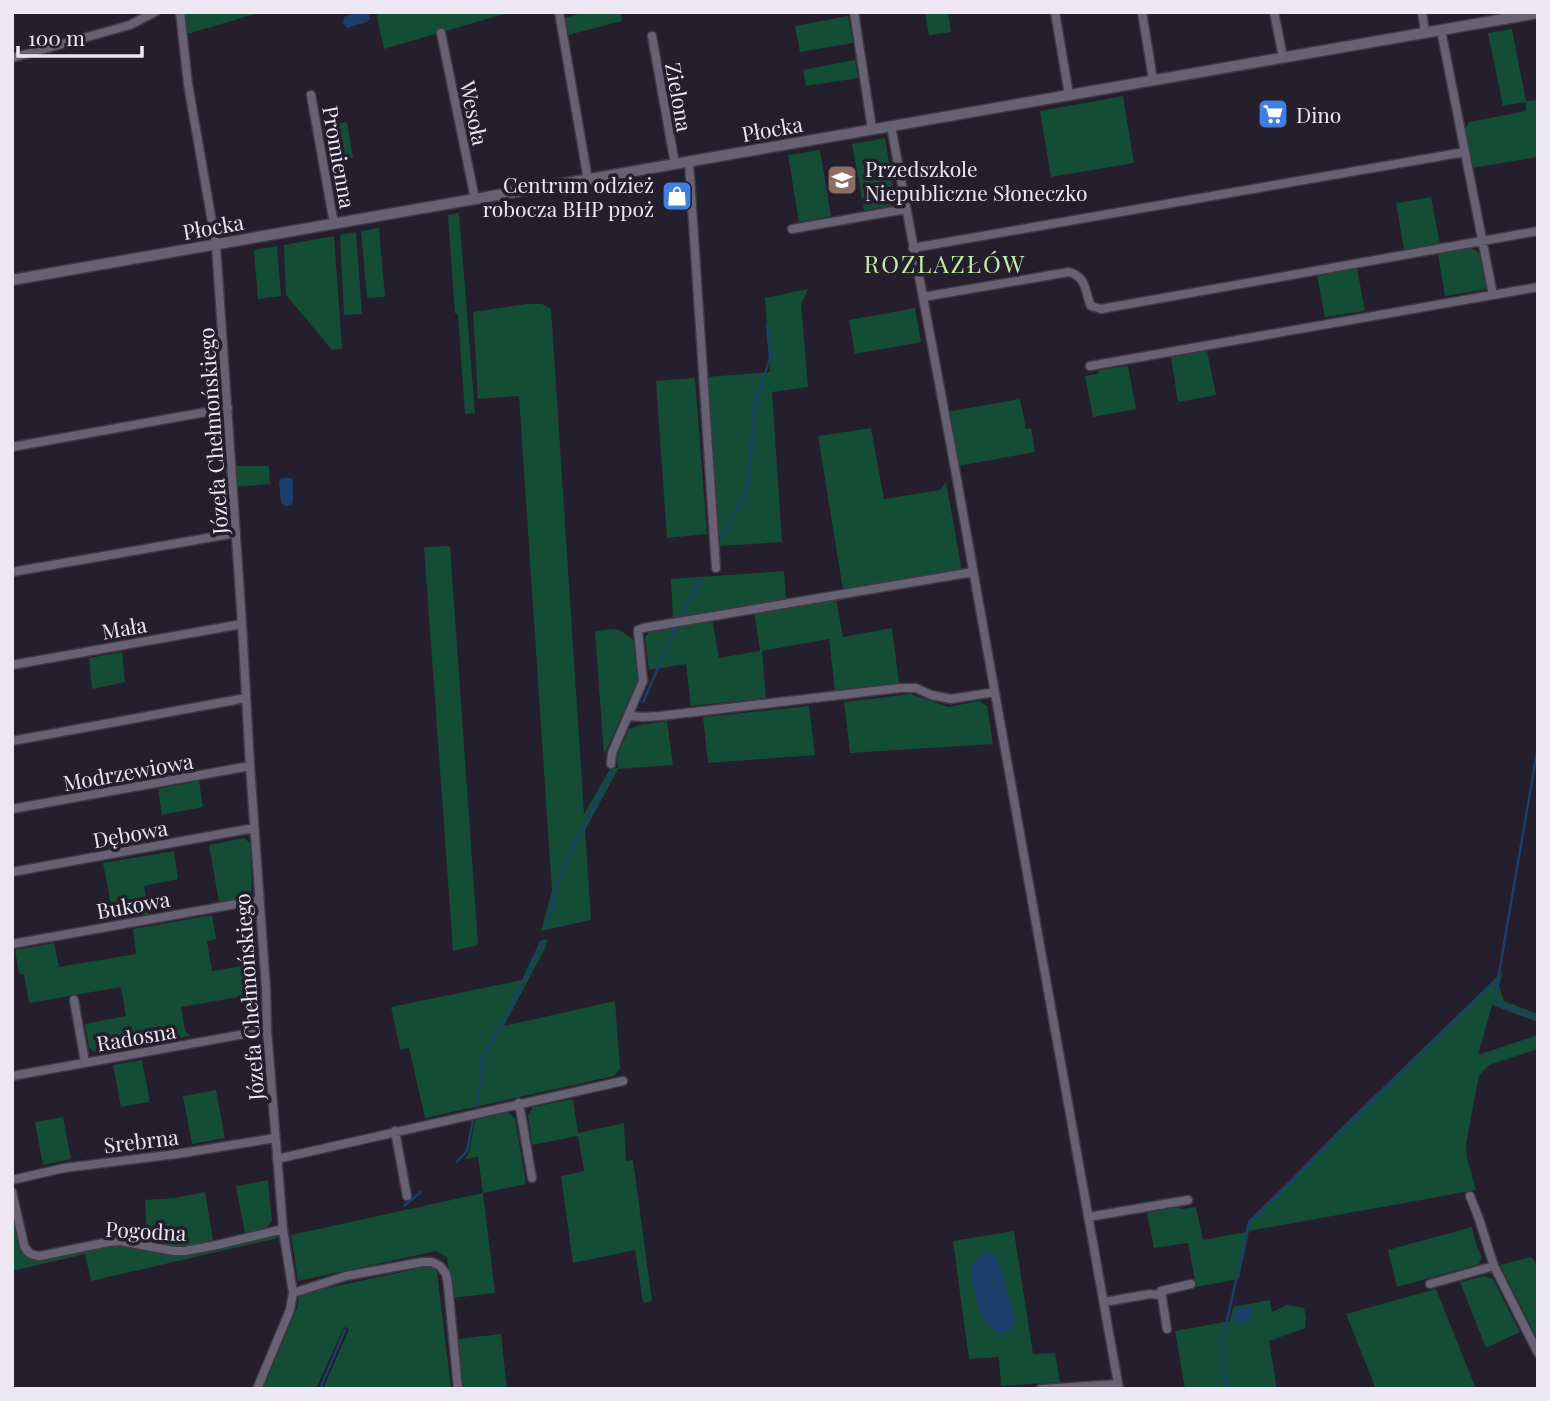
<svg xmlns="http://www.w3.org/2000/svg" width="1550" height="1401" viewBox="0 0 1550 1401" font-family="'Playfair Display',serif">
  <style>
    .green { fill: #134d35 }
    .water { fill: #1a3f6a }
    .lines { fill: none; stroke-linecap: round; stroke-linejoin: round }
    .stream { stroke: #1a3f6a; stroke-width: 2.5 }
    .minor-casing { stroke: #3f3946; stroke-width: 11 }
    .tertiary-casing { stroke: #3f3946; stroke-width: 13 }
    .minor { stroke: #686073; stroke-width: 8 }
    .tertiary { stroke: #686073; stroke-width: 10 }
    .labels { text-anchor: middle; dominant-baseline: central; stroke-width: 7; stroke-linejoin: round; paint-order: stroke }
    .street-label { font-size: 21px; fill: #ece7f2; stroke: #251e2d }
    .poi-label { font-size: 21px; fill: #ece7f2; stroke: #251e2d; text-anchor: start }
    .quarter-label { font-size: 24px; letter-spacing: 2px; fill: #c6eca6; stroke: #251e2d }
  </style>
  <rect width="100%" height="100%" fill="#251e2d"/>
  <path class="green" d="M192 12H262L184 35 183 15Z
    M376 12H511L384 49Z
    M585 12H620L622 21 568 35 565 18Z
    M925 12H948L951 32 929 35Z
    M848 16 853 43 800 52 795 26Z
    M1512 29 1526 101 1538 100V157L1472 168 1465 129 1469 122 1526 111V102L1503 106 1488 33Z
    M855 60 858 78 806 86 803 70Z
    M1123 96 1134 163 1051 177 1040 111Z
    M347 122 353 158 327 162 321 126Z
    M885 138 895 199 890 206 864 210 852 144Z
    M820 150 831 216 799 222 788 155Z
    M1431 197 1440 244 1404 250 1396 203Z
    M459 213 475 413 465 414 458 314 455 313 448 215Z
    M379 228 385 297 367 298 361 231Z
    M356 232 362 314 344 315 340 235Z
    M334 236 342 349 332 350 286 295 284 247V245Z
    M277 246 281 296 258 299 254 250Z
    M1471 248 1479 253 1487 289 1445 296 1438 254Z
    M1357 268 1365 311 1325 317 1317 276Z
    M808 289 801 304 808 387 772 392 782 542 720 546 707 377 770 372 765 298Z
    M527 304H542L551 309 584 814 610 769 618 768 617 756 629 729 640 725 667 721 673 765 618 769 585 830 591 920 541 931 552 891 519 396 478 399 473 312Z
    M915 308 921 342 855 354 849 320Z
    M1207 351 1216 395 1178 402 1171 357Z
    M1128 366 1136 409 1093 417 1085 376 1097 374 1100 370Z
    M695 378 707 534 667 538 656 381Z
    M1020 399 1026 429 1031 428 1035 452 958 466 947 412Z
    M871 428 884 499 940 490 946 482 962 571 843 590 818 436Z
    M235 466H269L270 484 236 487Z
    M450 546 478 945 453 951 424 547Z
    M784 571 786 599 673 619 671 579Z
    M836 598 843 637 892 628 899 683 835 690 829 639 762 651 766 698 691 706 686 664 649 670 645 637 652 629 712 619 719 658 760 651 754 612Z
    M614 629 622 631 633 640 638 681 604 755 595 631Z
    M122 652 125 682 92 689 89 658Z
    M911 694 948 707 979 701 987 706 993 744 850 753 844 702Z
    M809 706 815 755 708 763 703 717Z
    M199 781 203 807 162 815 158 789Z
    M244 838 250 843 252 891 248 897 219 902 209 845Z
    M174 851 178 879 144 886 149 915 114 921 103 863Z
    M212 915 216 939 207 941 212 971 254 964 255 994 181 1007 185 1031 191 1036 96 1053 89 1048 85 1024 126 1016 121 987 29 1003 24 974H19L15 950 54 943 59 967 136 954 133 929Z
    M547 939 546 946 504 1026 615 1001 620 1069 614 1076 425 1118 409 1048 400 1049 391 1007 522 980 540 941Z
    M1503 971 1499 986 1504 1001 1538 1014V1022L1492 1005 1478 1055 1538 1035V1049L1489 1065 1479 1075 1466 1144 1467 1158 1476 1190 1249 1231 1239 1279 1196 1287 1188 1243 1154 1248 1147 1213 1178 1207 1182 1209 1196 1207 1203 1240 1246 1232 1248 1223 1347 1122Z
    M142 1060 150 1102 121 1107 113 1065Z
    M216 1090 225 1138 192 1144 183 1096Z
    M573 1099 578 1133 624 1123 626 1161 633 1160 652 1301 643 1303 635 1250 573 1263 561 1176 584 1171 578 1136 532 1145 528 1115 533 1107Z
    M508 1112 515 1118 526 1184 483 1193 495 1293 452 1298 447 1257 436 1251 298 1281 291 1235 483 1193 478 1157 465 1159 469 1153 475 1120Z
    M63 1117 71 1159 43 1165 35 1122Z
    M268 1180 272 1221 266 1228 245 1233 236 1186Z
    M205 1192 213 1240 180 1248 147 1241 145 1200 175 1198Z
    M12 1213 21 1253 26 1252 31 1259 104 1246 116 1245 164 1253 274 1234 279 1235 282 1237 91 1281 85 1254 12 1271Z
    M1472 1227 1477 1247 1482 1257 1479 1264 1397 1287 1388 1250Z
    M1014 1231 1033 1354 1055 1353 1060 1382 1001 1386 999 1357 969 1359 953 1241Z
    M1531 1257 1538 1266V1340L1500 1265Z
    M430 1266 437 1271 451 1389H323L349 1329 344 1327 316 1389H263L297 1308 299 1294Z
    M1484 1276 1493 1279 1520 1332 1486 1348 1460 1282Z
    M1436 1289 1476 1389H1376L1346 1314Z
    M1270 1300 1272 1312 1287 1305 1304 1308 1306 1317 1305 1328 1269 1341 1277 1389H1185L1175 1331 1230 1321 1233 1307Z
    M501 1334 507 1389H463L458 1339Z"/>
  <path class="water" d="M357 12H368L370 19 367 22 347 28 343 23 344 17Z
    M285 478H291L293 480V502L291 505 285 506 281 503 279 483 280 479Z
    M988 1252 995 1256 1002 1273 1015 1320 1011 1329 1002 1333C980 1328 977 1302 973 1283 972 1278 970 1271 972 1266 974 1260 983 1254 988 1252Z
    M1248 1306 1253 1311 1252 1319 1238 1323 1233 1317V1312L1237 1309Z"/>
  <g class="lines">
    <path class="stream" d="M721 540 744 496 750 471 754 407 770 358 767 324
      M682 615 701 579
      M643 702 675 629
      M1538 746 1498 979 1496 999 1503 1006 1538 1018
      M546 928 563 866 612 771
      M477 1106 484 1054 499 1031 543 941
      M457 1162 467 1151 473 1120
      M404 1206 421 1192
      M320 1389 345 1330
      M1226 1389 1222 1343 1249 1222 1498 979"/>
    <g class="minor-casing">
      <path id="minor" d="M180 12 188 84 216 245 242 624 250 766 266 989 267 1030 283 1229 293 1293 290 1310 257 1389
        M559 12 588 180
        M854 12 872 129
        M1055 12 1069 95
        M1142 12 1153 80
        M1274 12 1283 57
        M1422 12 1425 32
        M1441 30 1493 295
        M441 33 475 199
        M652 36 675 164
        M12 58 130 25 155 12
        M311 95 334 224
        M891 126 954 463 1119 1389
        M689 162 716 568
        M792 229 906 209
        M913 248 1465 152
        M923 297 1069 272C1088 278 1084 291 1091 306L1101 309 1538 231
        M1090 366 1538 287
        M12 447 228 408
        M12 572 236 533
        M12 665 242 624
        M629 716 643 717 660 716 900 688H916L931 695 951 699 995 692
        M12 741 246 698
        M611 764 612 753 643 681 638 630 643 628 973 572
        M12 809 250 766
        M12 872 254 828
        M12 944 259 900
        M74 1000 85 1062
        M12 1076 267 1030
        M519 1103 532 1178
        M395 1131 407 1196
        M277 1159 623 1081
        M12 1180 64 1168 177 1154 275 1138
        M12 1192 24 1245C27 1253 31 1255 40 1256L108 1242 120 1241 174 1251H185L217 1245 283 1229
        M1470 1196 1479 1219 1494 1266 1538 1353
        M1088 1217 1188 1200
        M1430 1284 1494 1266
        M293 1293 346 1276 422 1262H432L440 1266 446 1274 448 1285 458 1389
        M1104 1302 1150 1294 1161 1295
        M1167 1329 1161 1291 1191 1284
        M1041 1389 1118 1384"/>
    </g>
    <g class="tertiary-casing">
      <path id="tertiary" d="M12 280 1538 13"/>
    </g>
    <use href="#minor" class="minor"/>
    <use href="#tertiary" class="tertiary"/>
  </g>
  <defs>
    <g id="supermarket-square" transform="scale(1.575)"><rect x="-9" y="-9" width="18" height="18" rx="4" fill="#3f7fe0" stroke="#251e2d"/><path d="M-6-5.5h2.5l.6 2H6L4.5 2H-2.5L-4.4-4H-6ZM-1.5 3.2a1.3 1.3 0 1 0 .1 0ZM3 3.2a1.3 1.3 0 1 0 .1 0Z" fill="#fff"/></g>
    <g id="school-square" transform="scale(1.575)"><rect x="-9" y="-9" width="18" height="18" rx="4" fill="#8d6e63" stroke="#251e2d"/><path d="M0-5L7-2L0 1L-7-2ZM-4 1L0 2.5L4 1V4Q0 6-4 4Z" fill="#fff"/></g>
    <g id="shop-square" transform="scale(1.575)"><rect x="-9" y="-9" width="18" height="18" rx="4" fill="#3f7fe0" stroke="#251e2d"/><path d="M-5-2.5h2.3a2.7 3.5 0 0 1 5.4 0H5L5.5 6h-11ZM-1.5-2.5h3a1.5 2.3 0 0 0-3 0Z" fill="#fff"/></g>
  </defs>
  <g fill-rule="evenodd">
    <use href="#supermarket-square" x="1273" y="114"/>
    <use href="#school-square" x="842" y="180"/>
    <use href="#shop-square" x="677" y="196"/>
  </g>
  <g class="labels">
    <g class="street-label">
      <text transform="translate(680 97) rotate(80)">Zielona</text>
      <text transform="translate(475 113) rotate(78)">Wesoła</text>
      <text transform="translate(772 128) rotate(-10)">Płocka</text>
      <text transform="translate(340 157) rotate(80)">Promienna</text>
      <text transform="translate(213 226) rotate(-10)">Płocka</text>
      <text transform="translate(212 431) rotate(-94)">Józefa Chełmońskiego</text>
      <text transform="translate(124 627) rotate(-10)">Mała</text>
      <text transform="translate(128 771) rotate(-10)">Modrzewiowa</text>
      <text transform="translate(130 833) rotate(-10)">Dębowa</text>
      <text transform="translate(133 904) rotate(-10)">Bukowa</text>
      <text transform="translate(248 997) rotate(-94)">Józefa Chełmońskiego</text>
      <text transform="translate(136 1036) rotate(-10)">Radosna</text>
      <text transform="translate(141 1140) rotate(-7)">Srebrna</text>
      <text transform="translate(146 1230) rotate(3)">Pogodna</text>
    </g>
    <g class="poi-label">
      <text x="1296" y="114">Dino</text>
      <text x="865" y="168">Przedszkole<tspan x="865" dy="24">Niepubliczne Słoneczko</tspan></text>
      <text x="654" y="184" text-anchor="end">Centrum odzież<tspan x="654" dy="24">robocza BHP ppoż</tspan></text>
    </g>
    <g class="quarter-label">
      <text x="945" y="263">ROZLAZŁÓW</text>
    </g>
  </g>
  <rect width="1550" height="1401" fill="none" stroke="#ece7f2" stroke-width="28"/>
  <path d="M18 46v10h124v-10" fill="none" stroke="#ece7f2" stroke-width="3.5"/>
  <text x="28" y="46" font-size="21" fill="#ece7f2" stroke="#251e2d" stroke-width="5" paint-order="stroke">100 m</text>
</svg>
